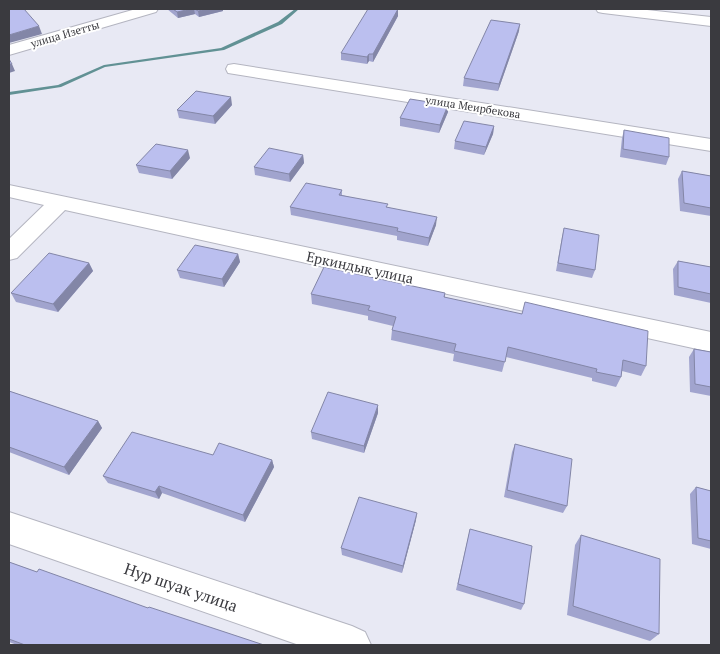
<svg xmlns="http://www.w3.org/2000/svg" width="720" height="654" viewBox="0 0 720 654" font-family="'PT Serif',serif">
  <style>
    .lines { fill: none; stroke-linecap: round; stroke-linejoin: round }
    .stream { fill: #619194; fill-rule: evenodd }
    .street-casing { stroke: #b4b5c0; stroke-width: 2 }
    .street { fill: #fff; fill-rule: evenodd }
    .wall { fill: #a1a4ce }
    .shaded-wall { fill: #8386a7 }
    .building { fill: #bbbfef; stroke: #8386a7 }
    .labels { text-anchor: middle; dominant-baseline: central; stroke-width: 4; stroke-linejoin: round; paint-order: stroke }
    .far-street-label { font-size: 11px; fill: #3a3a3f; stroke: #fff }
    .street-label { font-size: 14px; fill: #3a3a3f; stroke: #fff }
    .near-street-label { font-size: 16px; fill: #3a3a3f; stroke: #fff }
  </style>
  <rect width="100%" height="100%" fill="#e8e9f4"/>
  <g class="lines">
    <path class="stream" d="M295 9H299L282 24 224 50 105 67 61 87 9 95V92L58 85 104 65 221 48 278 22Z"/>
    <g class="street-casing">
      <path id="street" d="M136 9H158L156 12 9 55V45Z
        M596 9H638L711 17V26L603 13 598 12Z
        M234 64 711 139V151L228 73 226 69 228 65Z
        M9 185 711 332V352L65 210 17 258 9 260V239L44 205 9 197Z
        M9 512 352 626 365 632 371 645H299L9 544Z"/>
    </g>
    <use href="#street" class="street"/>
  </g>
  <path class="wall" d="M167 9H223V11L199 17 195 14 178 18Z
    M398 9V16L373 62 369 61 367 64 341 60V53Z
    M519 31 498 91 463 86 464 78Z
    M232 105 215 124 179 118 177 110Z
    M448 112 439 133 400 126V118Z
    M494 126 493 134 484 155 454 149 455 141Z
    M624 130 669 157 666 165 620 157 622 138Z
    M303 155 304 163 290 182 255 175 254 167Z
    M190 158 172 179 139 173 136 165Z
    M682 171 711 176V216L680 211 678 179Z
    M342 190V195L388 207 436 225 428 246 397 240V236L291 215 290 207Z
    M564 228 595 270 592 278 556 271 562 237Z
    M238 254 240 262 224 287 180 278 177 270Z
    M678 261 711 267V303L674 295 673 269Z
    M89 263 93 271 58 312 16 302 11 293Z
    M445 293V297L646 366 641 376 622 371 621 377 616 387 592 381V378L506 357 502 372 453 361 454 354 391 340 392 330 393 326 368 320V316L312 304 311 294Z
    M694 349 711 352V396L690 392 689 357Z
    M9 391 98 421 102 428 69 475 9 452Z
    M378 413 364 453 312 439 311 432Z
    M515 444 567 506 563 513 504 497 512 452Z
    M213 455 272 460 274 467 245 522 162 493 159 499 108 483 103 476Z
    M696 487 711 491V549L692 544 690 494Z
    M416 520 402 573 342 555 341 548Z
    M470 529 524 604 521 610 456 590Z
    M581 535 659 634 650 641 567 615 575 545Z
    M9 562 37 572 148 608 264 645H17L9 642Z"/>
  <path class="shaded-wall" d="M191 9H194L195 14 178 18 177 12Z
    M207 9H223V11L199 17 198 11Z
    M398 9V16L373 62V54Z
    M520 24 519 31 498 91 499 84Z
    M39 26 42 34 9 43V35Z
    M369 54V61L367 64V57Z
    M9 64H12L15 71 9 73Z
    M231 97 232 105 215 124 213 116Z
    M448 105V112L439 133 440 125Z
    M494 126 493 134 484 155 486 147Z
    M188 150 190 158 172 179 170 171Z
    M303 155 304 163 290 182 289 174Z
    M437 217 436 225 428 246 429 238Z
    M238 254 240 262 224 287 222 279Z
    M89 263 93 271 58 312 53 304Z
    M378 405V413L364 453V446Z
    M98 421 102 428 69 475 64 467Z
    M272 460 274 467 245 522 243 515Z
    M159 486 162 493 159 499 155 492Z
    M417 513 416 520 402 573 403 566Z"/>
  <path class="building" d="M9 9H24L39 26 9 35Z
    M173 9H191L177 12Z
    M195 9H207L198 11Z
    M368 9H398L373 54H369L367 57 341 53Z
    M491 20 520 24 499 84 464 78Z
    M9 59 12 64H9Z
    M196 91 231 97 213 116 177 110Z
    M410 99 448 105 440 125 400 118Z
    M464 121 494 126 486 147 455 141Z
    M624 130 669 138V157L623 149Z
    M156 144 188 150 170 171 136 165Z
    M269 148 303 155 289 174 254 167Z
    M682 171 711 176V208L684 203Z
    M306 183 342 190 339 195 388 204 386 207 437 217 429 238 397 231 398 228 290 207Z
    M564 228 599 235 595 270 558 263Z
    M195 245 238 254 222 279 177 270Z
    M49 253 89 263 53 304 11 293Z
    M678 261 711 267V294L678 287Z
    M324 267 445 293 444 297 522 314 525 302 648 331 646 366 623 360 621 377 596 372 597 369 508 347 505 362 454 351 456 344 392 330 396 317 368 310 370 306 311 294Z
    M694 349 711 352V387L695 384Z
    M9 391 98 421 64 467 9 447Z
    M328 392 378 405 364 446 311 432Z
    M132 432 213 455 219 443 272 460 243 515 159 486 155 492 103 476Z
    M515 444 572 459 567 506 507 490Z
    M696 487 711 491V541L698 538Z
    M359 497 417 513 403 566 341 548Z
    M470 529 532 546 524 604 458 584Z
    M581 535 660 559 659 634 573 606Z
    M9 562 37 572 39 569 148 608 149 607 264 645H25L9 639Z"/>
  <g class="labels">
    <g class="far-street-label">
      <text transform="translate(65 34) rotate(-16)">улица Изетты</text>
      <text transform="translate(473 107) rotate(9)">улица Меирбекова</text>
    </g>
    <g class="street-label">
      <text transform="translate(360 267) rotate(12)">Еркиндык улица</text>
    </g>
    <g class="near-street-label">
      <text transform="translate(181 587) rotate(19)">Нур шуак улица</text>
    </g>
  </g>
  <rect width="720" height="654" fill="none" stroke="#3a3a3f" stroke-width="20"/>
</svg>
